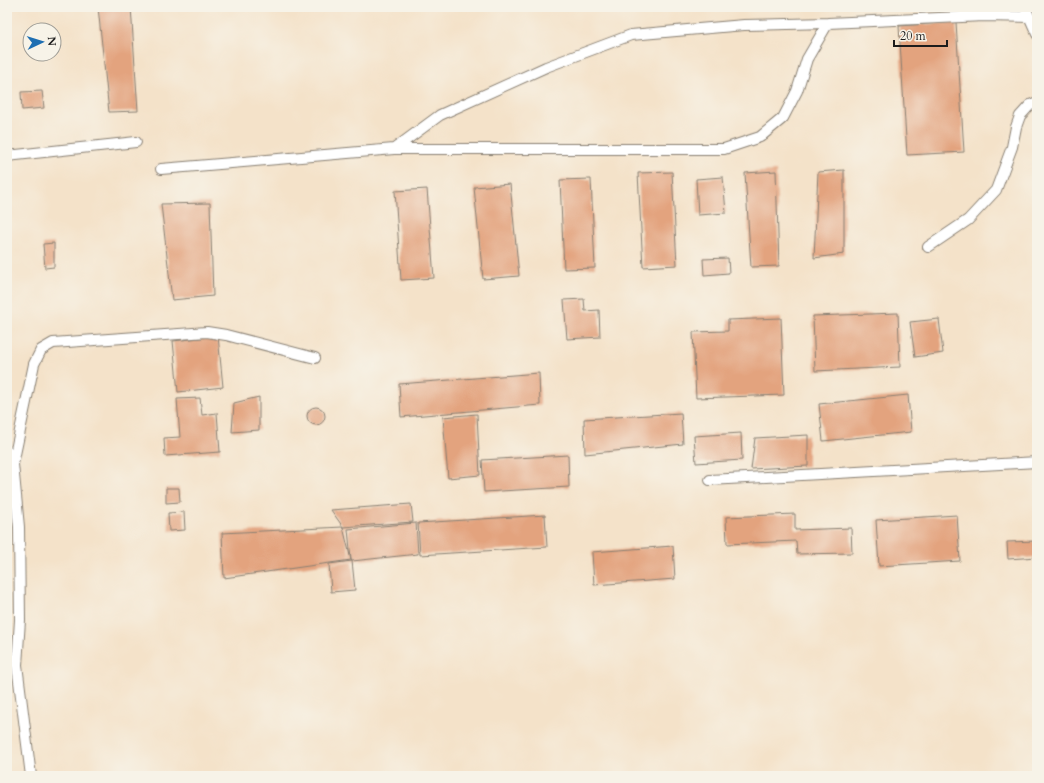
<svg xmlns="http://www.w3.org/2000/svg" width="1044" height="783" viewBox="0 0 1044 783" font-family="Cardo,serif">
  <style>
    .building { fill: #e3a37e }
    .lines { fill: none; stroke-linecap: round; stroke-linejoin: round }
    .service-casing { stroke: #887f72; stroke-width: 12 }
    .service { stroke: #fff; stroke-width: 10 }
  </style>
  <rect width="100%" height="100%" fill="#f7f3e8"/>
  <filter id="ink" filterUnits="userSpaceOnUse"><feTurbulence type="fractalNoise" baseFrequency=".025" numOctaves="2"/><feDisplacementMap in="SourceGraphic" scale="8" xChannelSelector="R" yChannelSelector="G"/><feConvolveMatrix kernelMatrix="1 2 1 2 8 2 1 2 1" color-interpolation-filters="sRGB"/></filter>
  <filter id="wash" filterUnits="userSpaceOnUse"><feTurbulence type="fractalNoise" baseFrequency=".012" numOctaves="4" result="noise"/><feDisplacementMap in="SourceGraphic" scale="16" xChannelSelector="R" yChannelSelector="G"/><feGaussianBlur stdDeviation="0.9" result="paint"/><feColorMatrix in="noise" values="0 0 0 0 0 0 0 0 0 0 0 0 0 0 0 0 0 1.4 0 .05"/><feComposite in="paint" operator="in"/></filter>
  <g filter="url(#wash)">
    <rect width="100%" height="100%" fill="#f4e2c9"/>
    <g id="blocks">
      <path class="building" d="M98 7H131L138 111 109 112Z
        M956 22 964 152 907 155 899 26Z
        M42 91 44 108 22 110 21 92Z
        M844 170V254L814 258 818 172Z
        M776 171 779 266 751 267 745 173Z
        M672 172 677 265 643 267 638 173Z
        M723 177 726 213 698 215 696 179Z
        M591 179 595 268 564 269 560 180Z
        M510 184 519 276 483 279 474 187Z
        M427 189 434 278 401 280 395 191Z
        M210 203 213 296 172 300 161 204Z
        M54 243V267L45 268 43 244Z
        M728 258 729 273 704 275 703 259Z
        M584 299 585 311 599 310 600 337 567 339 564 300Z
        M898 313 900 367 815 371 813 316Z
        M781 318 784 395 696 398 693 332 728 331V320Z
        M939 319 943 353 915 357 910 322Z
        M218 336 223 387 178 392 173 341Z
        M539 373 540 405 401 417 399 384Z
        M908 395 911 432 823 441 819 404Z
        M259 397V430L232 432 234 403Z
        M200 398 202 415 217 413 220 452 165 456 164 438 180 437 177 399Z
        M307 416a9 9 0 1 1 18 0a9 9 0 1 1-18 0Z
        M681 413 683 444 585 454 584 419Z
        M477 414 480 475 448 478 443 417Z
        M741 433 742 460 696 463 694 436Z
        M808 435V466L751 469 755 438Z
        M568 455 569 487 484 492 482 460Z
        M166 488H179L180 502 166 503Z
        M411 504 413 522 343 527 331 510Z
        M184 512 185 530 169 531 168 513Z
        M795 514V530L851 528 852 553 797 554 796 541 727 544 726 517Z
        M545 515 547 547 420 555 418 523Z
        M957 515 960 561 879 566 876 520Z
        M416 523 418 554 352 561 351 560 224 578 222 533 343 527 351 560 348 529Z
        M1037 541V557L1008 559 1007 542Z
        M673 546 675 579 594 585 592 552Z
        M352 561 355 590 331 592 329 564Z"/>
    </g>
  </g>
  <g filter="url(#ink)">
    <use href="#blocks" fill-opacity="0" stroke="#887f72" stroke-width="1"/>
    <g class="lines">
      <g class="service-casing">
        <path id="service" d="M1025 7 1037 34
          M394 149 440 115 546 67 631 35 744 25 828 23
          M7 156 136 142
          M161 169 394 149H724L760 137 783 118 797 91 807 59 828 23 984 16 1029 17
          M928 247 968 220 996 190 1012 147 1016 127 1020 116 1030 105 1037 102
          M7 451 13 464 19 527 20 620 17 665 31 776
          M13 464 34 364 41 350 53 343 207 332 226 335 315 358
          M710 480 1037 462"/>
      </g>
      <use href="#service" class="service"/>
    </g>
  </g>
  <rect width="1044" height="783" fill="none" stroke="#f7f3e8" stroke-width="24"/>
  <g transform="translate(42 42) rotate(86)"><circle r="19" fill="#f7f3e8" stroke="#9f9d96"/>
  <path d="M0-3L7 15L0 10L-7 15Z" fill="#1f6fb2"/>
  <text y="-6" font-size="11" font-weight="bold" text-anchor="middle" fill="#1c1c1c">N</text>
  </g>
  <path d="M894 40v6h53v-6" fill="none" stroke="#1c1c1c" stroke-width="2"/>
  <text x="900" y="40" font-size="12" fill="#1c1c1c" stroke="#f7f3e8" stroke-width="3" paint-order="stroke">20 m</text>
</svg>
